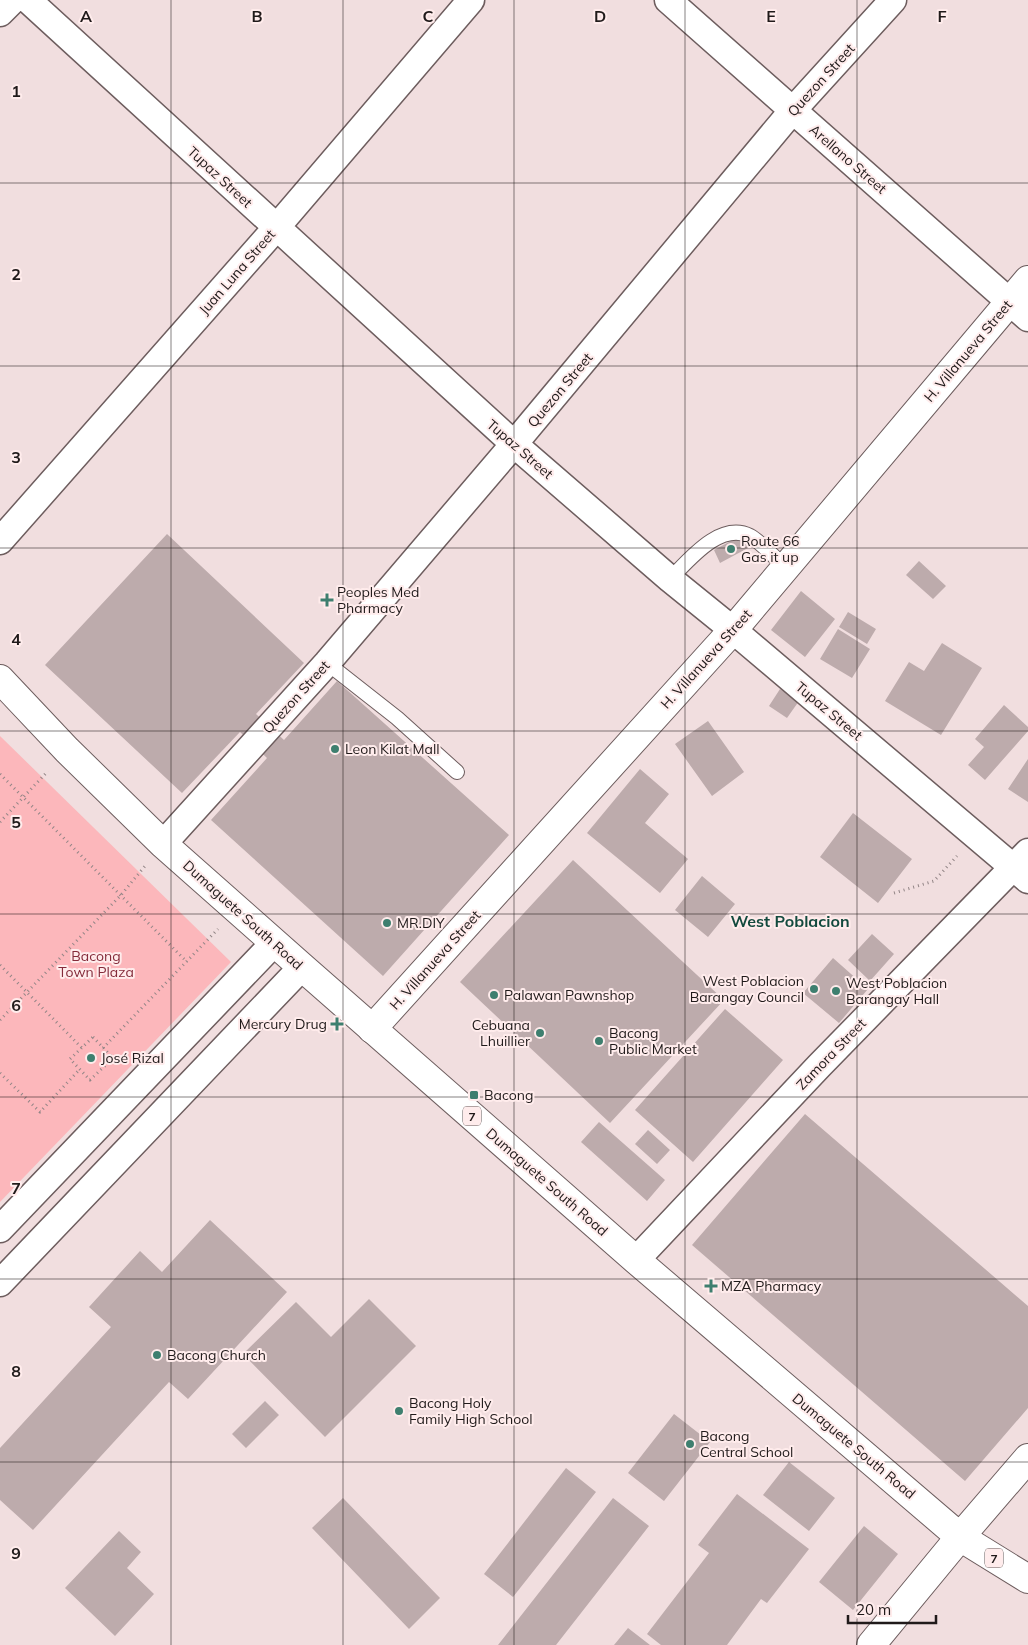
<svg xmlns="http://www.w3.org/2000/svg" width="1028" height="1645" viewBox="0 0 1028 1645" font-family="Mulish,sans-serif">
  <style>
    .green { fill: #fcb7bb }
    .building { fill: #bdabac }
    .lines { fill: none; stroke-linecap: round; stroke-linejoin: round }
    .service-casing { stroke: #6d5d5e; stroke-width: 16 }
    .minor-casing { stroke: #6d5d5e; stroke-width: 29 }
    .tertiary-casing { stroke: #6d5d5e; stroke-width: 30 }
    .primary-casing { stroke: #6d5d5e; stroke-width: 30 }
    .path { stroke: #928586; stroke-width: 3; stroke-dasharray: 1 4; stroke-linecap: butt }
    .service { stroke: #fff; stroke-width: 14 }
    .minor { stroke: #fff; stroke-width: 26 }
    .tertiary { stroke: #fff; stroke-width: 28 }
    .primary { stroke: #fff; stroke-width: 28 }
    .grid { fill: none; stroke: #201a1a; stroke-width: 1; stroke-opacity: 0.55 }
    .poi-dot { fill: #3e7f6f; stroke: #ffecec; stroke-width: 2 }
    .labels { text-anchor: middle; dominant-baseline: central; stroke-width: 4; stroke-linejoin: round; paint-order: stroke }
    .shield { fill: #ffecec; stroke: #635959; stroke-width: 1 }
    .shield-label { font-size: 12px; font-weight: bold; fill: #201a1a }
    .street-label { font-size: 14px; fill: #201a1a; stroke: #ffecec }
    .poi-label { font-size: 14px; fill: #201a1a; stroke: #ffecec; text-anchor: start }
    .park-label { font-size: 14px; fill: #842b3a; stroke: #ffecec }
    .quarter-label { font-size: 16px; font-weight: bold; fill: #134a3e; stroke: #ffecec }
    .grid-label { font-size: 16px; text-anchor: middle; font-weight: bold; fill: #201a1a; stroke: #ffecec; stroke-width: 4; stroke-linejoin: round; paint-order: stroke }
  </style>
  <rect width="100%" height="100%" fill="#f1dedf"/>
  <path class="green" d="M0 736 231 962 0 1202Z"/>
  <path class="building" d="M167 534 304 663 256 714 284 740 337 681 509 835 383 976 211 820 267 758 240 732 182 793 45 665Z
    M742 535 748 548 720 563 714 550Z
    M919 561 946 586 933 599 906 575Z
    M801 591 835 619 805 657 771 630Z
    M848 612 876 629 867 644 839 627Z
    M838 629 870 649 852 678 820 659Z
    M942 643 982 668 941 735 885 701 909 662 924 671Z
    M780 689 799 701 787 718 769 706Z
    M1004 705 1028 727V731L985 780 968 765 984 747 975 739Z
    M708 721 744 772 712 796 675 744Z
    M1028 759V802L1008 789Z
    M640 769 669 794 645 823 688 859 660 893 587 833Z
    M853 813 912 859 878 903 820 857Z
    M573 860 724 1000 610 1123 460 982Z
    M702 876 735 904 708 937 675 910Z
    M872 934 894 954 870 981 848 960Z
    M833 958 868 989 839 1023 803 993Z
    M725 1009 783 1060 693 1162 635 1110Z
    M805 1114 1028 1306V1408L965 1481 692 1245Z
    M599 1122 665 1180 647 1201 581 1142Z
    M648 1130 670 1150 657 1164 635 1144Z
    M210 1220 287 1292 188 1399 169 1382 33 1530 0 1500V1448L111 1327 89 1307 140 1251 162 1272Z
    M369 1299 416 1346 325 1437 243 1354 296 1302 331 1337Z
    M265 1401 279 1415 246 1448 232 1434Z
    M674 1414 710 1442 664 1501 628 1473Z
    M789 1462 835 1498 809 1531 763 1495Z
    M566 1468 596 1492 513 1597 484 1574Z
    M737 1494 809 1549 767 1603 761 1599 727 1645H661L647 1634 709 1553 698 1545Z
    M343 1498 440 1598 409 1629 312 1528Z
    M613 1498 649 1526 556 1645H498Z
    M864 1526 898 1554 853 1610 819 1582Z
    M119 1531 141 1552 127 1568 154 1594 115 1636 65 1588Z
    M628 1628 650 1645H614Z"/>
  <g class="lines">
    <g class="service-casing">
      <path id="service" d="M670 579C689 560 720 521 750 536 761 542 776 559 785 567
        M327 663 397 718 457 772"/>
    </g>
    <g class="minor-casing">
      <path id="minor" d="M28 0 514 444 670 579 733 630 1028 880
        M668 0 1028 318
        M0 13 13 0
        M0 541 276 228 471 0
        M163 844 327 663 514 444 793 110 893 0
        M0 1229 274 943
        M636 1260 819 1066 1028 852
        M0 1283 302 967"/>
    </g>
    <g class="tertiary-casing">
      <path id="tertiary" d="M372 1029 733 630 1028 280
        M871 1645 960 1537"/>
    </g>
    <g class="primary-casing">
      <path id="primary" d="M0 679 67 750 163 844 302 967 636 1260 960 1537 1028 1579
        M960 1537 1028 1458"/>
    </g>
    <path class="path" d="M0 774 187 962
      M0 822 48 771
      M894 893 934 881 957 856
      M0 965 82 1048
      M0 1020 121 895 145 866
      M93 1037 113 1058 90 1080 70 1059Z
      M103 1048 218 929
      M0 1073 40 1112 80 1069"/>
    <use href="#service" class="service"/>
    <use href="#minor" class="minor"/>
    <use href="#tertiary" class="tertiary"/>
    <use href="#primary" class="primary"/>
  </g>
  <path class="grid" d="M171 0V1645M343 0V1645M514 0V1645M685 0V1645M857 0V1645M0 183H1028M0 366H1028M0 548H1028M0 731H1028M0 914H1028M0 1097H1028M0 1279H1028M0 1462H1028"/>
  <g class="poi-dot">
    <circle cx="731" cy="549" r="5"/>
    <path d="M324.5 592.5h5v5h5v5h-5v5h-5v-5h-5v-5h5z"/>
    <circle cx="335" cy="749" r="5"/>
    <circle cx="387" cy="923" r="5"/>
    <circle cx="814" cy="989" r="5"/>
    <circle cx="836" cy="991" r="5"/>
    <circle cx="494" cy="995" r="5"/>
    <path d="M334.5 1016.5h5v5h5v5h-5v5h-5v-5h-5v-5h5z"/>
    <circle cx="540" cy="1033" r="5"/>
    <circle cx="599" cy="1041" r="5"/>
    <circle cx="91" cy="1058" r="5"/>
    <rect x="469" y="1090" width="10" height="10" rx="2.5"/>
    <path d="M708.5 1278.5h5v5h5v5h-5v5h-5v-5h-5v-5h5z"/>
    <circle cx="157" cy="1355" r="5"/>
    <circle cx="399" cy="1411" r="5"/>
    <circle cx="690" cy="1444" r="5"/>
  </g>
  <g class="labels">
    <g class="shield">
      <rect x="463" y="1106.5" width="18" height="19" rx="4"/>
      <rect x="985" y="1548.5" width="18" height="19" rx="4"/>
    </g>
    <g class="shield-label">
      <text x="472" y="1116">7</text>
      <text x="994" y="1558">7</text>
    </g>
    <g class="street-label">
      <text transform="translate(821 80) rotate(-48)">Quezon Street</text>
      <text transform="translate(848 159) rotate(41)">Arellano Street</text>
      <text transform="translate(220 177) rotate(43)">Tupaz Street</text>
      <text transform="translate(237 272) rotate(-49)">Juan Luna Street</text>
      <text transform="translate(968 351) rotate(-50)">H. Villanueva Street</text>
      <text transform="translate(560 390) rotate(-50)">Quezon Street</text>
      <text transform="translate(520 449) rotate(41)">Tupaz Street</text>
      <text transform="translate(706 659) rotate(-48)">H. Villanueva Street</text>
      <text transform="translate(296 697) rotate(-48)">Quezon Street</text>
      <text transform="translate(829 711) rotate(40)">Tupaz Street</text>
      <text transform="translate(243 915) rotate(42)">Dumaguete South Road</text>
      <text transform="translate(435 960) rotate(-48)">H. Villanueva Street</text>
      <text transform="translate(831 1054) rotate(-46)">Zamora Street</text>
      <text transform="translate(547 1182) rotate(41)">Dumaguete South Road</text>
      <text transform="translate(854 1446) rotate(40)">Dumaguete South Road</text>
    </g>
    <g class="poi-label">
      <text x="741" y="541">Route 66<tspan x="741" dy="16">Gas it up</tspan></text>
      <text x="337" y="592">Peoples Med<tspan x="337" dy="16">Pharmacy</tspan></text>
      <text x="345" y="749">Leon Kilat Mall</text>
      <text x="397" y="923">MR.DIY</text>
      <text x="804" y="981" text-anchor="end">West Poblacion<tspan x="804" dy="16">Barangay Council</tspan></text>
      <text x="846" y="983">West Poblacion<tspan x="846" dy="16">Barangay Hall</tspan></text>
      <text x="504" y="995">Palawan Pawnshop</text>
      <text x="327" y="1024" text-anchor="end">Mercury Drug</text>
      <text x="530" y="1025" text-anchor="end">Cebuana<tspan x="530" dy="16">Lhuillier</tspan></text>
      <text x="609" y="1033">Bacong<tspan x="609" dy="16">Public Market</tspan></text>
      <text x="101" y="1058">José Rizal</text>
      <text x="484" y="1095">Bacong</text>
      <text x="721" y="1286">MZA Pharmacy</text>
      <text x="167" y="1355">Bacong Church</text>
      <text x="409" y="1403">Bacong Holy<tspan x="409" dy="16">Family High School</tspan></text>
      <text x="700" y="1436">Bacong<tspan x="700" dy="16">Central School</tspan></text>
    </g>
    <g class="park-label">
      <text x="96" y="956">Bacong<tspan x="96" dy="16">Town Plaza</tspan></text>
    </g>
    <g class="quarter-label">
      <text x="790" y="921">West Poblacion</text>
    </g>
  </g>
  <g class="grid-label">
    <text x="86" y="22">A</text>
    <text x="257" y="22">B</text>
    <text x="428" y="22">C</text>
    <text x="600" y="22">D</text>
    <text x="771" y="22">E</text>
    <text x="942" y="22">F</text>
    <text x="16" y="97">1</text>
    <text x="16" y="280">2</text>
    <text x="16" y="463">3</text>
    <text x="16" y="645">4</text>
    <text x="16" y="828">5</text>
    <text x="16" y="1011">6</text>
    <text x="16" y="1194">7</text>
    <text x="16" y="1377">8</text>
    <text x="16" y="1559">9</text>
  </g>
  <path d="M848 1615v8h88v-8" fill="none" stroke="#201a1a" stroke-width="2.5"/>
  <text x="856" y="1615" font-size="15" fill="#201a1a" stroke="#ffecec" stroke-width="4" paint-order="stroke">20 m</text>
</svg>
